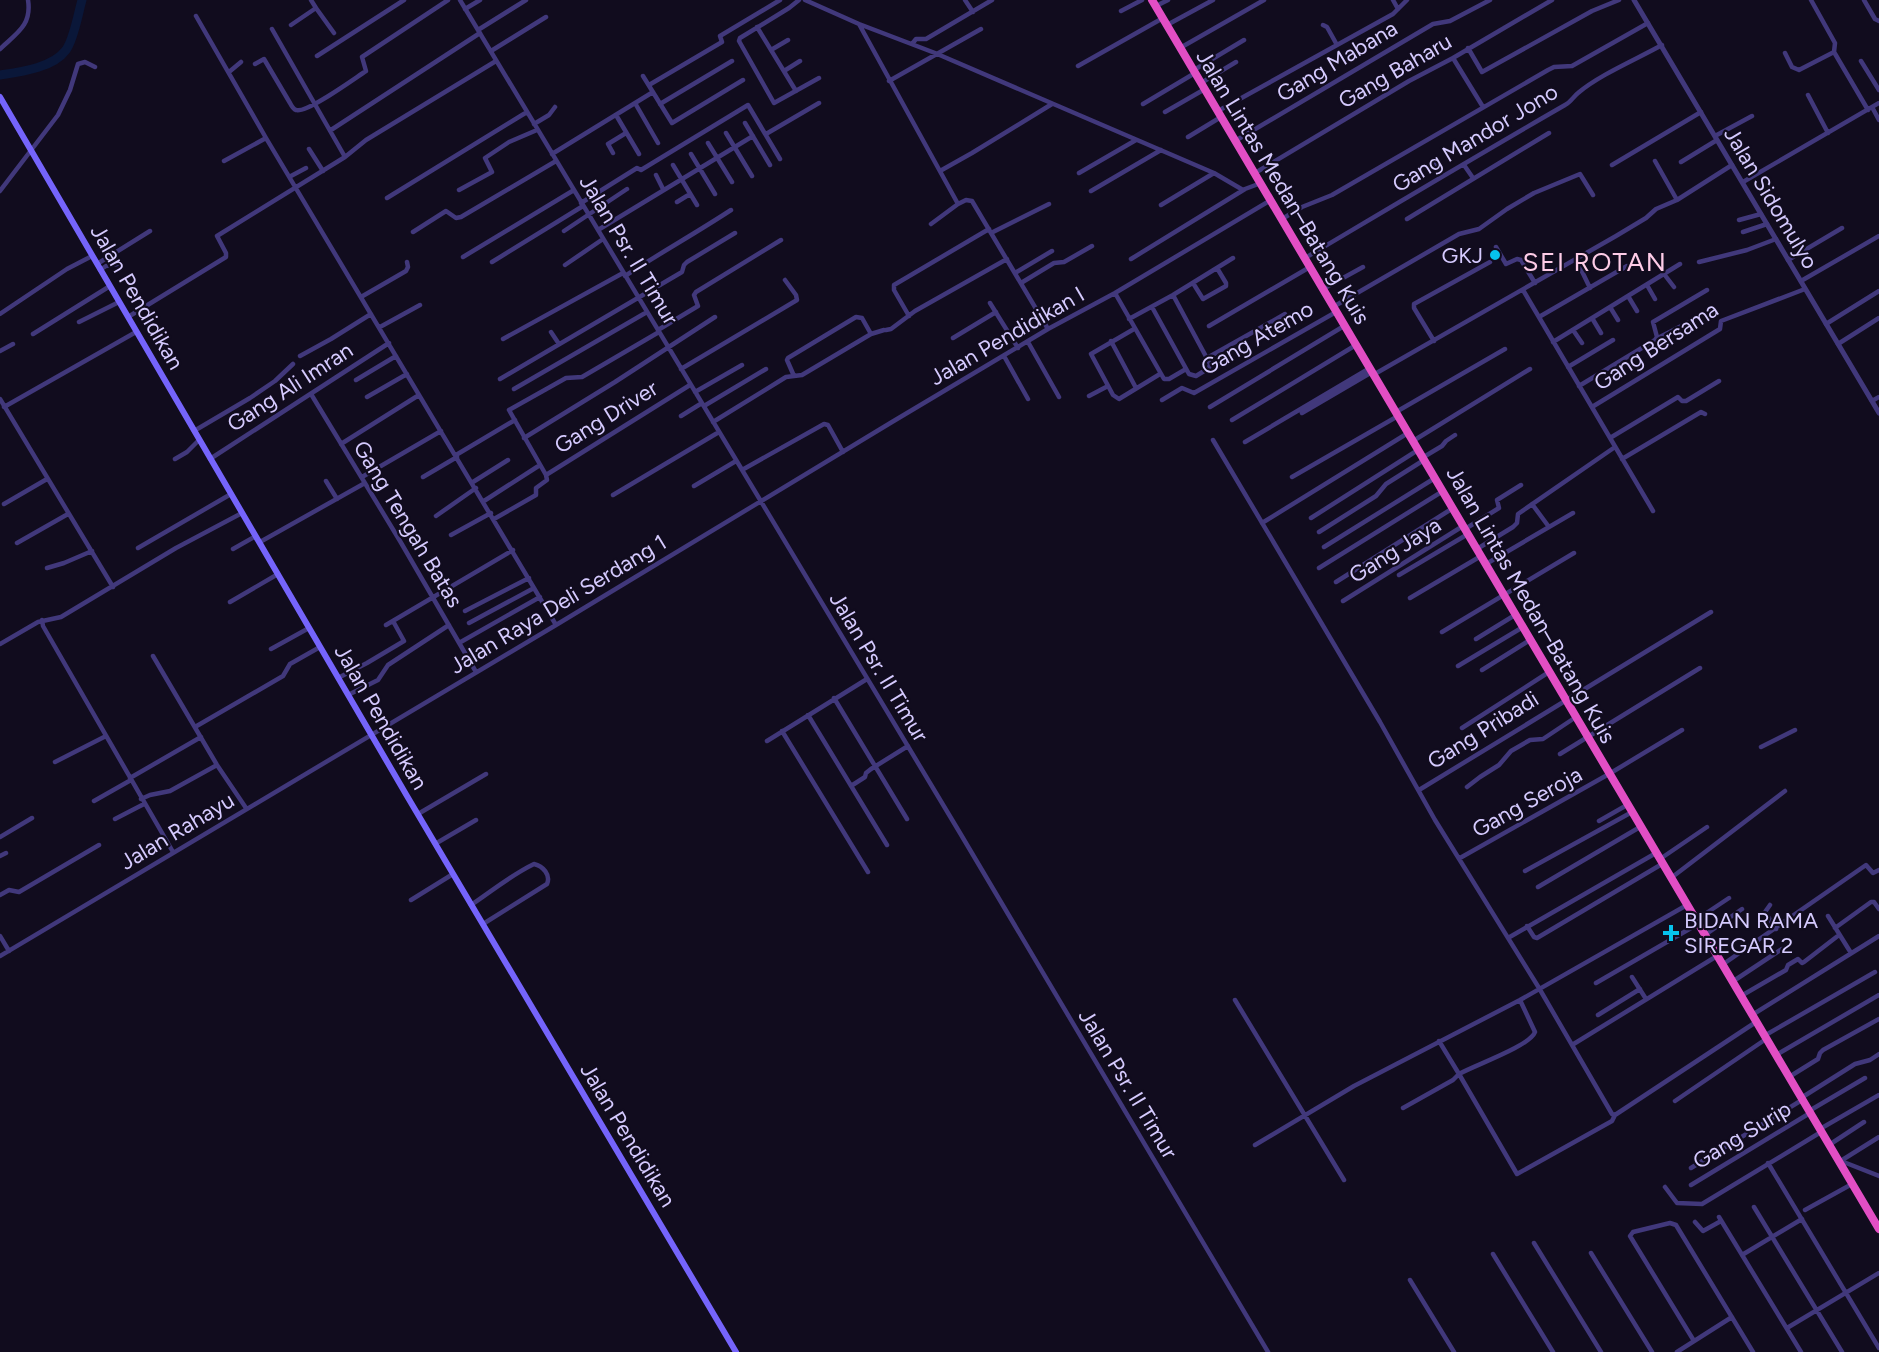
<svg xmlns="http://www.w3.org/2000/svg" width="1879" height="1352" viewBox="0 0 1879 1352" font-family="Figtree,sans-serif">
  <style>
    .lines { fill: none; stroke-linecap: round; stroke-linejoin: round }
    .river { stroke: #0a1739; stroke-width: 9 }
    .minor { stroke: #41387b; stroke-width: 4.5 }
    .tertiary { stroke: #41387b; stroke-width: 5 }
    .secondary { stroke: #7564fb; stroke-width: 6 }
    .trunk { stroke: #e24ec4; stroke-width: 8 }
    .poi-dot { fill: #06c2ed; stroke: #110c1e; stroke-width: 2 }
    .labels { text-anchor: middle; dominant-baseline: central; stroke-width: 4.5; stroke-linejoin: round; paint-order: stroke }
    .street-label { font-size: 22px; fill: #d5cafe; stroke: #110c1e }
    .poi-label { font-size: 22px; fill: #d5cafe; stroke: #110c1e; text-anchor: end }
    .quarter-label { font-size: 26px; letter-spacing: 1.5px; fill: #fecce7; stroke: #110c1e }
  </style>
  <rect width="100%" height="100%" fill="#110c1e"/>
  <g class="lines">
    <path class="river" d="M0 75C20 72 53 68 66 50 74 39 78 14 82 0"/>
    <path class="minor" d="M460 0 960 833 1268 1352
      M799 0 789 8 740 38 739 41 774 103 819 78
      M805 0 859 24 958 204 966 200 972 201 1048 329
      M965 0 973 12
      M1393 0 1398 9
      M1864 0 1875 19 1879 21
      M1156 6 1168 0
      M316 8 334 33
      M465 9 480 0
      M1121 11 1142 0
      M196 16 266 138 556 625
      M859 24 935 53 1214 173 1243 190
      M291 25 316 8 311 0
      M1167 25 1213 0
      M1323 25 1327 27 1337 45
      M757 27 796 91
      M272 29 345 157
      M478 30 526 0
      M912 44 916 39H926L992 0
      M1180 48 1264 0
      M1468 48 1482 72 1592 11 1619 0
      M0 49C17 33 32 25 28 0
      M771 50 788 40
      M491 51 546 17
      M1834 52 1868 110
      M1785 53 1792 67 1799 70 1834 52 1835 43 1811 0
      M317 56 404 0
      M1453 58 1483 107
      M1861 61 1879 90
      M255 64 264 59 290 103C291 105 293 109 296 110 306 114 355 78 366 71L362 57 448 0
      M1078 66 1163 18
      M1194 70 1244 40
      M784 71 800 61
      M229 72 241 62
      M643 76 672 123 743 80
      M889 81 981 29
      M1201 83 1236 62
      M649 85 722 42 720 36 780 0
      M1808 95 1828 133
      M635 103 658 143
      M660 104 732 61
      M1143 104 1195 73
      M1872 107 1879 120
      M1218 111 1393 14 1407 0
      M1165 112 1205 89
      M616 115 639 154
      M745 123 770 165
      M534 124 549 115 555 107
      M331 130 480 33
      M726 133 752 176
      M766 134 819 103
      M1715 136 1752 116
      M1188 137 1221 117
      M1235 141 1433 24 1450 21 1490 0
      M708 143 732 182
      M309 149 323 171
      M613 153 608 144 626 133
      M552 154 653 92
      M691 154 715 194
      M224 161 266 138
      M1435 161 1443 176
      M1655 161 1677 200
      M1681 162 1717 140
      M673 165 697 205
      M1464 165 1473 178
      M1612 165 1701 112
      M940 171 972 153 1052 104
      M1079 173 1136 140
      M1255 173 1409 81 1453 58 1552 0
      M656 175 663 189
      M291 176 306 168
      M1743 182 1879 103
      M459 190 492 172 485 158 509 142 537 130
      M0 191 58 115 70 90 78 64 85 62 95 67
      M1091 191 1161 150
      M387 198 527 112
      M677 202 690 194
      M581 203 637 168 641 170 748 105 780 159
      M1161 205 1214 173
      M1282 219 1302 207 1332 195 1548 70 1554 67 1572 66 1648 23
      M1407 219 1549 133
      M1739 220 1761 214
      M931 224 958 204
      M598 230 753 136
      M564 231 627 189
      M413 232 446 211 456 218 461 217 556 161
      M1743 232 1767 224
      M991 233 1049 204
      M1496 247 1506 264 1517 259 1521 260 1535 283
      M463 257 574 190
      M1305 258C1391 207 1478 155 1565 105 1571 102 1573 97 1578 93 1599 75 1637 59 1662 45
      M1131 259 1245 189 1261 183
      M1576 259 1590 288
      M1788 260 1842 228
      M492 262 583 206
      M1699 262 1747 250 1776 239
      M97 264 150 231
      M565 265 603 239
      M100 270 106 266 118 264
      M1015 273 1052 251
      M1664 274 1674 287
      M625 276C660 253 696 233 731 210
      M1801 281 1879 236
      M1021 283 1054 263 1064 262 1092 246
      M1193 283 1203 299 1226 286V283L1217 268
      M1647 285 1655 299
      M1323 289 1363 267
      M1523 290 1653 511
      M1115 293 1164 379H1169L1186 369
      M1628 296 1637 311
      M361 297 406 271 408 267 407 262
      M990 303 1018 348
      M1152 307 1189 374 1196 376 1209 368 1210 364 1173 295
      M1333 307 1459 234 1479 229 1507 209 1534 193 1580 174 1593 195
      M1610 307 1618 320
      M0 314 67 269 92 256
      M909 316 894 290V285L989 229
      M128 317 226 257V253L217 236 345 157 366 140 496 61
      M1539 317 1627 266
      M1592 318 1601 333
      M1129 319 1173 295 1233 258
      M79 322 119 302
      M1826 324 1879 291
      M1209 326 1310 267
      M380 327 420 305
      M1134 329 1091 354 1113 395 1119 399 1160 374
      M658 330 698 306 694 295 696 292 781 240
      M886 330 891 329 915 311 1007 259
      M1573 330 1582 343
      M551 332 559 344
      M33 334 110 286
      M953 338 996 312
      M503 339 623 273
      M1656 339 1691 321
      M1111 341 1136 388
      M1434 341 1414 308V304L1490 262
      M1028 342 1059 397
      M1553 342 1680 264
      M1838 344 1879 318
      M0 351 13 344
      M300 356 331 339 371 314
      M1004 356 1028 399
      M1207 358 1285 314
      M1568 367 1613 340
      M681 369 797 300 796 295 785 280
      M1373 375 1616 236 1646 218 1656 209 1677 200 1732 165
      M794 376 787 360 788 358 856 317 862 318 871 334
      M500 379 682 272 684 265 687 262 735 233
      M356 380 396 356
      M1579 386 1655 340 1657 337 1653 322 1707 290
      M514 389 647 312
      M695 392 742 365
      M311 394 400 541 476 672
      M1089 396 1108 386
      M367 397 407 374
      M0 399 113 587
      M1162 400 1182 388 1194 393 1336 312
      M1872 401 1879 397
      M704 406 766 369
      M4 407 136 332
      M1210 407 1344 326
      M1592 407 1720 329 1721 321 1805 289
      M1396 412 1505 349
      M1302 413 1372 372
      M681 416 702 403
      M1232 420 1356 345
      M713 422 786 377 802 375 871 334 884 330
      M194 431 250 398 275 381 293 364
      M524 438 615 382 715 317
      M1610 438 1678 397 1682 401H1686L1719 381
      M1213 440 1380 722 1435 820 1539 988 1612 1114 1615 1115
      M1413 441 1530 369
      M1245 442 1370 368
      M341 444 419 395
      M456 455 515 420
      M1422 458 1442 446 1446 441 1455 435
      M175 459 187 452 199 440
      M210 459 389 343
      M1622 459 1701 412 1705 414
      M742 470 824 424 828 425 843 452
      M546 475 509 410 566 378 582 377 659 332
      M546 475 690 385
      M362 477 441 431
      M423 477 457 457
      M1292 477 1398 416
      M326 481 337 499
      M473 482 508 460
      M694 486 736 461
      M613 495 719 432
      M484 501 540 465
      M4 504 47 479
      M1532 504 1549 527
      M436 516 476 488
      M1311 518 1418 450
      M494 519 536 495V488L547 480 546 475
      M1262 523 1408 433
      M1465 529 1499 508 1497 500 1521 485
      M1319 532 1376 496 1386 484 1424 460
      M451 535 491 513
      M260 542 365 483
      M17 543 68 514
      M1324 547 1435 478
      M138 548 231 494
      M233 549 256 536
      M1477 549 1513 527 1517 523 1518 514 1615 447
      M1486 564 1573 513
      M47 568 64 563 92 551
      M1319 568 1443 491
      M1399 575 1468 534
      M1336 582 1453 508
      M1410 598 1481 556
      M1343 601 1463 526
      M230 602 278 574
      M465 611 529 578
      M42 620 43 626 173 852
      M469 623 534 588
      M386 625 513 550
      M1442 632 1574 553
      M1476 639 1515 615
      M459 643 540 597
      M0 644 38 622 61 617 176 548 242 513
      M271 649 309 628
      M153 656 217 765 246 808
      M1458 666 1523 627
      M1482 670 1530 640
      M338 678 367 663 404 641 393 621
      M348 695 378 680 388 665 449 625
      M834 698 907 819
      M808 715 887 845
      M195 727 283 676 290 664 320 647
      M1462 728 1549 672
      M782 731 868 872
      M767 741 867 679
      M1761 747 1795 730
      M1560 754 1700 668
      M55 762 106 736
      M130 778 201 737
      M851 786 865 777 866 773 871 769 908 746
      M1467 787 1480 777 1499 765 1511 751 1530 740 1543 739 1576 717
      M1419 790 1711 612
      M141 799 150 795 170 791 217 765
      M94 801 131 780
      M418 814 486 774
      M115 819 144 804
      M1599 821 1627 805
      M0 837 32 818
      M435 844 476 820
      M0 856 6 853
      M1460 858 1609 774 1682 730
      M1660 859 1707 827
      M1525 871 1632 812
      M1671 878 1785 791
      M1538 887 1640 827
      M0 895 9 890 19 892 99 845
      M411 900 453 874
      M471 905C492 891 511 875 534 864 543 866 551 875 547 884L483 924
      M1770 905 1765 912 1776 929
      M1828 916 1851 953
      M1696 920 1729 898
      M1527 926 1534 937 1537 938 1662 864
      M1835 928 1871 902H1874L1879 909
      M1705 935 1742 909
      M0 936 9 951
      M1508 938 1656 853
      M0 956 556 625 892 422 1048 329 1115 293 1271 200
      M1722 965 1866 865 1873 873 1879 870
      M1632 977 1646 999
      M1732 982 1782 949
      M1596 983 1698 924
      M1741 996 1786 970 1788 965 1798 959 1802 963 1804 962 1839 935
      M1235 1000 1344 1180
      M1598 1015 1640 989
      M1752 1015 1879 936
      M1764 1036 1875 972
      M1439 1041 1459 1074C1475 1065 1530 1046 1535 1032L1520 1000
      M1572 1045 1717 956
      M1776 1055 1879 995
      M1789 1077 1818 1059 1820 1053 1823 1050 1879 1019
      M1801 1098 1855 1064 1870 1060 1879 1054
      M1675 1101 1766 1039
      M1403 1108 1453 1080 1459 1074 1517 1174 1612 1121 1615 1115 1756 1022
      M1809 1111 1865 1078
      M1820 1129 1879 1095
      M1255 1145 1354 1086 1520 1000 1687 905
      M1829 1145 1864 1122
      M1841 1161 1879 1176
      M1839 1162 1879 1137
      M1768 1163 1879 1348
      M1691 1168 1802 1100
      M1691 1185 1810 1113
      M1665 1187 1677 1203 1702 1204 1821 1132
      M1754 1207 1842 1352
      M1805 1210 1852 1184
      M1719 1217 1801 1352
      M1695 1222 1703 1231 1721 1221
      M1534 1243 1601 1352
      M1591 1253 1652 1352
      M1493 1254 1553 1352
      M1742 1255 1802 1219
      M1410 1280 1454 1352
      M1787 1328 1879 1273
      M1694 1341 1630 1236 1633 1232 1670 1223 1676 1225 1753 1352
      M1677 1352 1732 1317"/>
    <path class="tertiary" d="M1634 0 1879 413"/>
    <path class="secondary" d="M0 97 407 796 736 1352"/>
    <path class="trunk" d="M1152 0 1879 1229"/>
  </g>
  <g class="poi-dot">
    <circle cx="1495" cy="255" r="6"/>
    <path d="M1668 924h6v6h6v6h-6v6h-6v-6h-6v-6h6z"/>
  </g>
  <g class="labels">
    <g class="street-label">
      <text transform="translate(1337 61) rotate(-31)">Gang Mabana</text>
      <text transform="translate(1395 71) rotate(-30)">Gang Baharu</text>
      <text transform="translate(1475 138) rotate(-31)">Gang Mandor Jono</text>
      <text transform="translate(1283 187) rotate(59)">Jalan Lintas Medan–Batang Kuis</text>
      <text transform="translate(1771 198) rotate(59)">Jalan Sidomulyo</text>
      <text transform="translate(629 250) rotate(59)">Jalan Psr. II Timur</text>
      <text transform="translate(137 297) rotate(60)">Jalan Pendidikan</text>
      <text transform="translate(1007 336) rotate(-30)">Jalan Pendidikan I</text>
      <text transform="translate(1257 338) rotate(-30)">Gang Atemo</text>
      <text transform="translate(1656 346) rotate(-33)">Gang Bersama</text>
      <text transform="translate(290 387) rotate(-33)">Gang Ali Imran</text>
      <text transform="translate(606 417) rotate(-32)">Gang Driver</text>
      <text transform="translate(408 524) rotate(59)">Gang Tengah Batas</text>
      <text transform="translate(1395 550) rotate(-32)">Gang Jaya</text>
      <text transform="translate(558 604) rotate(-31)">Jalan Raya Deli Serdang 1</text>
      <text transform="translate(1531 605) rotate(60)">Jalan Lintas Medan–Batang Kuis</text>
      <text transform="translate(879 667) rotate(59)">Jalan Psr. II Timur</text>
      <text transform="translate(381 717) rotate(60)">Jalan Pendidikan</text>
      <text transform="translate(1483 730) rotate(-32)">Gang Pribadi</text>
      <text transform="translate(1527 802) rotate(-29)">Gang Seroja</text>
      <text transform="translate(177 831) rotate(-31)">Jalan Rahayu</text>
      <text transform="translate(1128 1084) rotate(59)">Jalan Psr. II Timur</text>
      <text transform="translate(628 1135) rotate(59)">Jalan Pendidikan</text>
      <text transform="translate(1742 1135) rotate(-31)">Gang Surip</text>
    </g>
    <g class="poi-label">
      <text x="1483" y="255">GKJ</text>
      <text x="1684" y="920" text-anchor="start">BIDAN RAMA<tspan x="1684" dy="25">SIREGAR 2</tspan></text>
    </g>
    <g class="quarter-label">
      <text x="1595" y="262">SEI ROTAN</text>
    </g>
  </g>
</svg>
